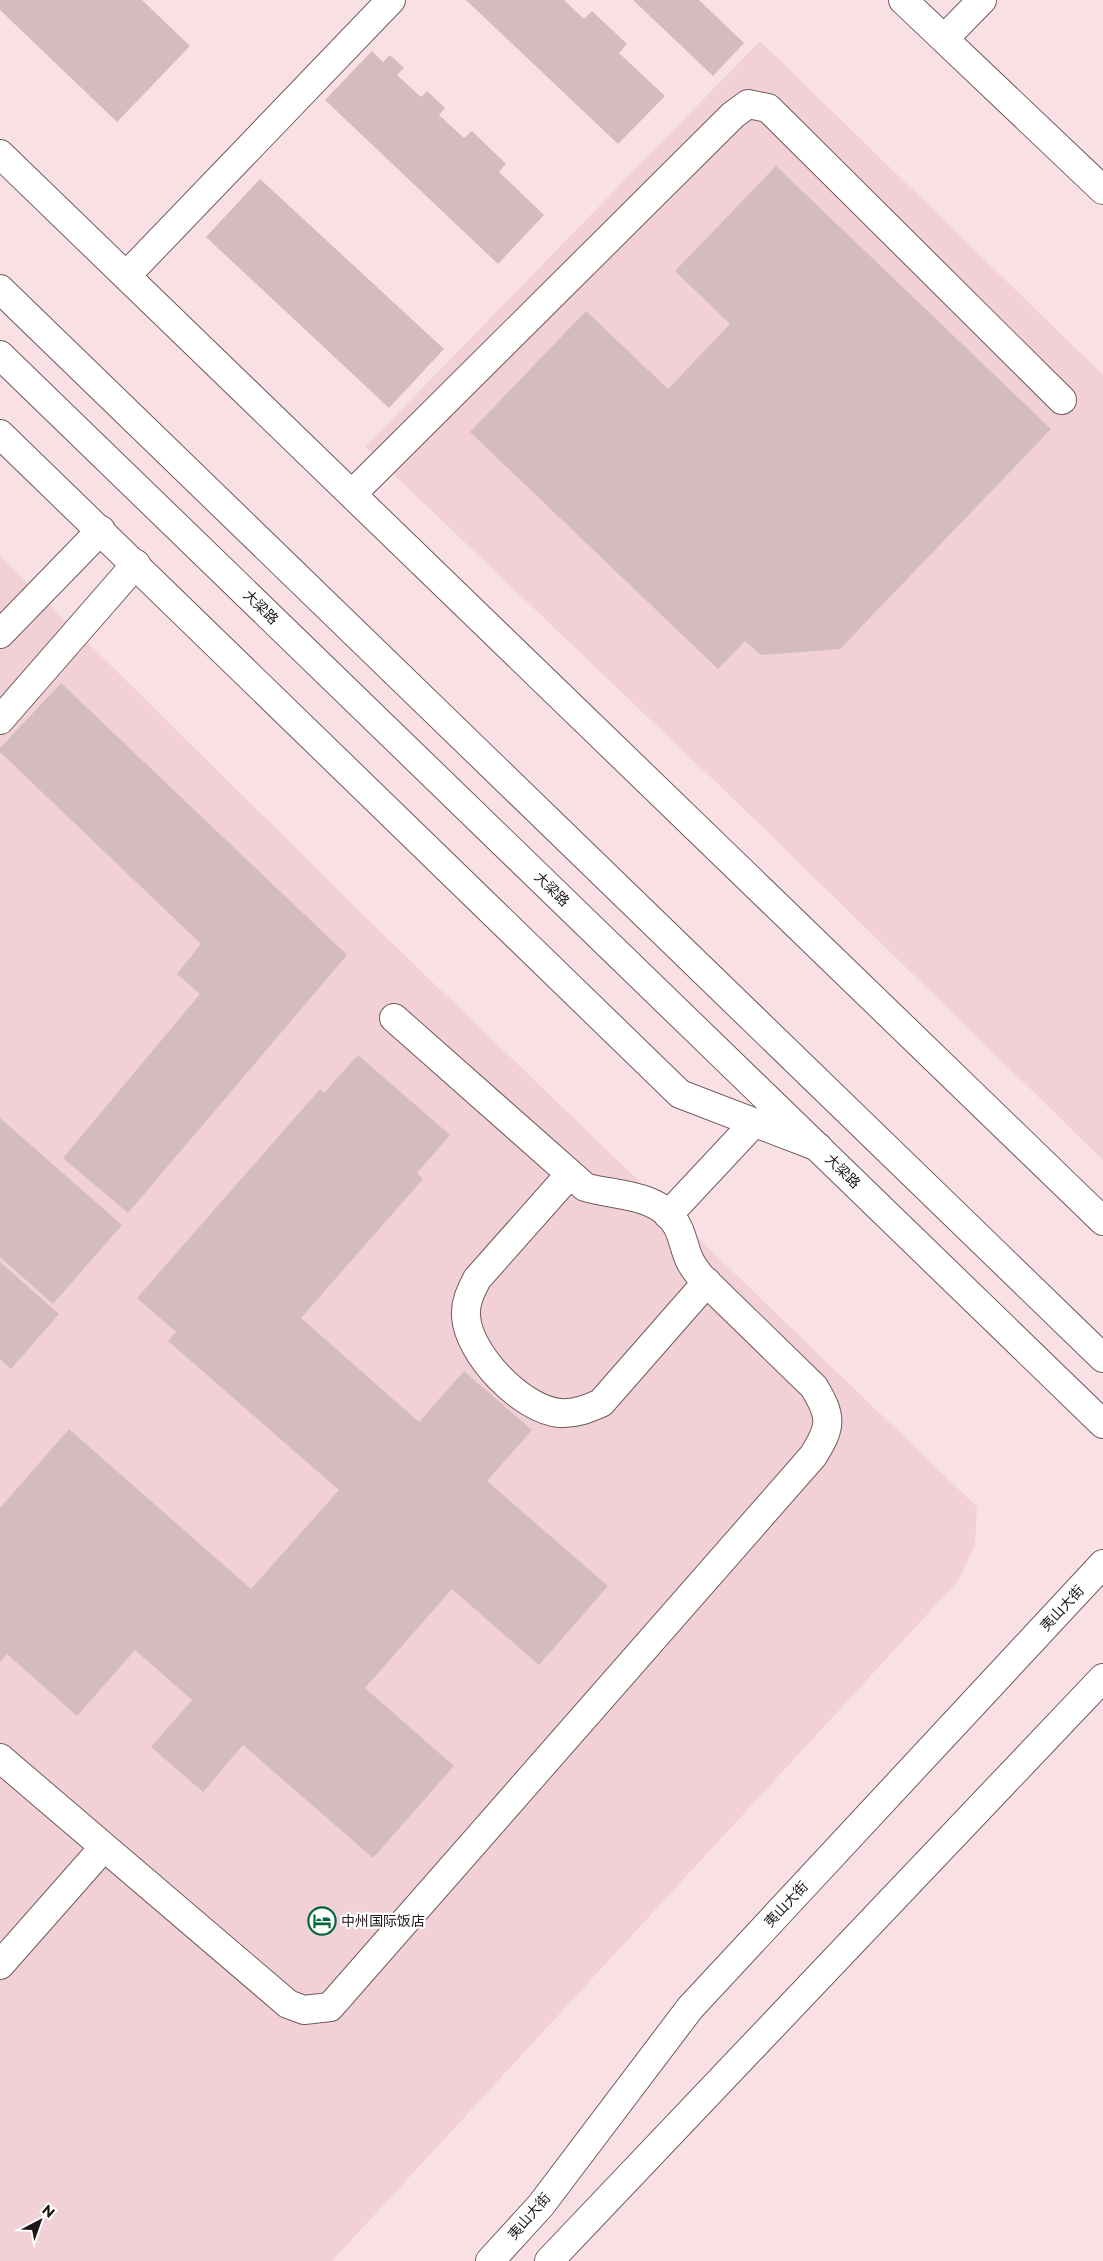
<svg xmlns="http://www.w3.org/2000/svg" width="1103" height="2261" viewBox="0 0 1103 2261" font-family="Montserrat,'Noto Sans SC',sans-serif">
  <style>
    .built { fill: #f1d1d6 }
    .building { fill: #d3bbbf }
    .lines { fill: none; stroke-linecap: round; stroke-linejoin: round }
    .minor-casing { stroke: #705b5f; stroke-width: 30 }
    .major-casing { stroke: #705b5f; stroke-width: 30 }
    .minor { stroke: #fff; stroke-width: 28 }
    .major { stroke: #fff; stroke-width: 28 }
    .labels { text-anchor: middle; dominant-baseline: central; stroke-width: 4.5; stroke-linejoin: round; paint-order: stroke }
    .street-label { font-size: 14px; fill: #1d1517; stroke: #fff }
    .poi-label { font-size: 14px; fill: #1d1517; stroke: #fff; text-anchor: start }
  </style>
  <rect width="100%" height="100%" fill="#f9e0e4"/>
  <path class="built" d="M760 41 1103 375V1160L747 812 365 447Z
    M0 556 393 944 977 1507 975 1545 958 1581 332 2261H0Z"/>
  <path class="building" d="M0 0H142L190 46 117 122 0 10Z
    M466 0H564L584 19 592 11 627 44 619 53 665 96 618 144Z
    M633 0H699L744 43 713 76Z
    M372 51 383 62 390 55 404 68 397 75 421 97 427 91 445 108 439 115 464 138 472 131 506 164 499 172 544 215 498 264 325 100Z
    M776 166 1051 429 840 649 761 655 745 641 718 669 470 432 586 311 668 389 730 324 675 271Z
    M260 179 444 349 389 408 206 237Z
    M61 683 347 955 128 1213 63 1158 200 994 177 974 201 944 0 752V748Z
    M358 1055 450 1135 417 1173 423 1179 301 1318 419 1422 464 1371 532 1430 487 1481 608 1586 539 1665 452 1589 365 1688 454 1766 373 1858 243 1745 203 1792 151 1747 192 1700 135 1650 77 1716 7 1654 0 1662V1508L69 1429 251 1589 339 1490 168 1341 176 1332 137 1298 320 1089 324 1093Z
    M0 1118 122 1225 53 1304 0 1257Z
    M0 1262 59 1314 11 1369 0 1359Z"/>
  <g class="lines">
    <g class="minor-casing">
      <path id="minor" d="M903 0 1103 190
        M944 39 982 0
        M0 154 1103 1221
        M126 276 391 0
        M0 434 680 1094 818 1147
        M352 494 733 115 748 104 768 108 1062 400
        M0 634 101 530
        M0 720 136 564
        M570 1174 477 1279C471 1291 465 1302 466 1316 468 1354 522 1410 560 1413 575 1414 587 1409 601 1403L707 1282
        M668 1215 754 1123
        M0 1758 288 2004 304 2010 330 2007 813 1456C832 1426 832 1417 814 1387L701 1277C697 1272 693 1267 690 1261 684 1249 683 1235 676 1224 658 1193 614 1196 585 1187L394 1018
        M0 1965 104 1847"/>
    </g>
    <g class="major-casing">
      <path id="major" d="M0 289 1103 1358
        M0 355 1103 1424
        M490 2261 541 2205 690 2008 1103 1564
        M549 2261 1103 1678"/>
    </g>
    <use href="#minor" class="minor"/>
    <use href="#major" class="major"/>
  </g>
  <defs>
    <g id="hotel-ring" transform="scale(1.4375)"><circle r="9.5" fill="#fff" stroke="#00673c" stroke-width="1.5"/><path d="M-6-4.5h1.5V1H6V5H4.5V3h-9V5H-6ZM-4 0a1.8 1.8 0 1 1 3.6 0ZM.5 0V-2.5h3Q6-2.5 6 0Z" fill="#00673c"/></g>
  </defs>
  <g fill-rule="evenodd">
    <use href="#hotel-ring" x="322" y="1921"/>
  </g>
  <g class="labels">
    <g class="street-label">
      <text transform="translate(261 607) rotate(44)">大梁路</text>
      <text transform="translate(552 889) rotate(44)">大梁路</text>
      <text transform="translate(843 1171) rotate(44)">大梁路</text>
      <text transform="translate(1062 1608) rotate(-47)">夷山大街</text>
      <text transform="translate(786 1904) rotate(-47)">夷山大街</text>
      <text transform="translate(529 2216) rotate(-49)">夷山大街</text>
    </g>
    <g class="poi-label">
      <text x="341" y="1921">中州国际饭店</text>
    </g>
  </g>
  <g transform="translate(40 2221) rotate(41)" stroke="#ffffff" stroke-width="4" paint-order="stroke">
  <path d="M0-4L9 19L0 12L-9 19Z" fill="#1d1517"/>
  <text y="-8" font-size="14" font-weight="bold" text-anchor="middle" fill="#1d1517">N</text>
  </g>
</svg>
